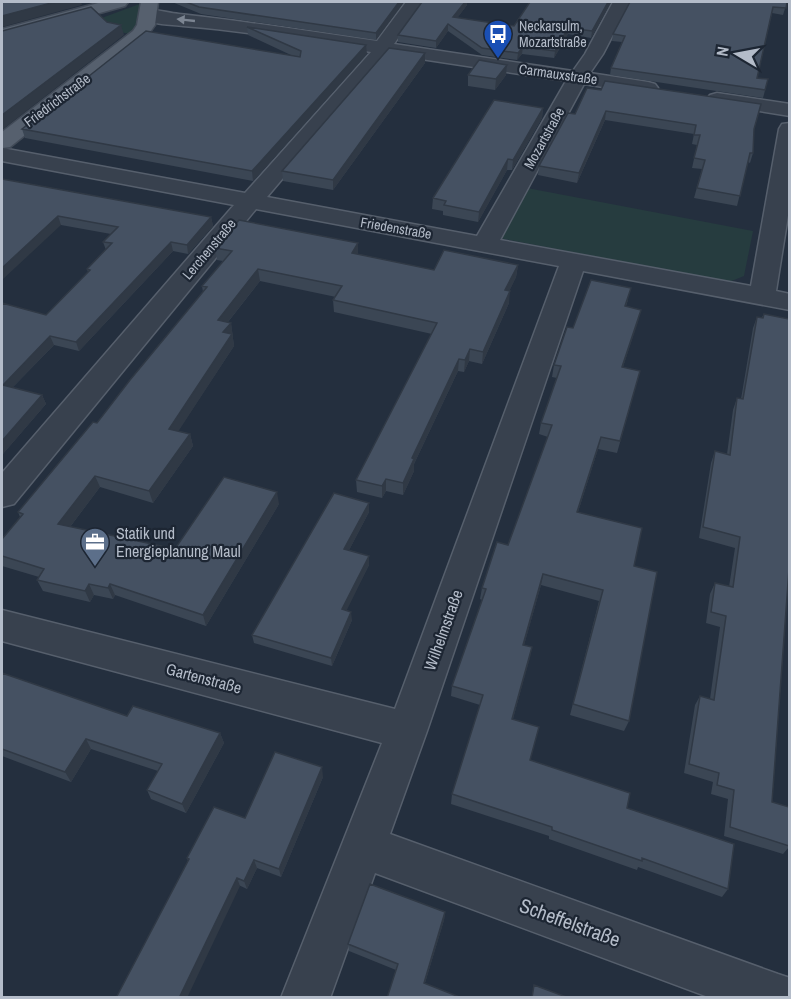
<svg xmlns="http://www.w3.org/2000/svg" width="791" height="999" viewBox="0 0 791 999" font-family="'Archivo Narrow',sans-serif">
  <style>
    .green { fill: #263c3f }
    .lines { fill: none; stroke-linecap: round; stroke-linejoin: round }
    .minor-casing { stroke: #565f6c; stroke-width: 3 }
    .major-casing { stroke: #414a57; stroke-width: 3 }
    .minor { fill: #38414e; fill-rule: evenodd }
    .major { fill: #56606e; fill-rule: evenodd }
    .wall { fill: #3b4654 }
    .shaded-wall { fill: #303945 }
    .building { fill: #455162; stroke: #303945; stroke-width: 1.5 }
    .oneway { fill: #7c8592 }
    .labels { text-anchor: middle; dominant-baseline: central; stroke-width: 4.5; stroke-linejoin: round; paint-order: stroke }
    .far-poi-label { font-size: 14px; fill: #b4bcc9; stroke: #1d2633; text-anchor: start }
    .far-street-label { font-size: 14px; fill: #b4bcc9; stroke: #1d2633 }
    .poi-label { font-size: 16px; fill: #b4bcc9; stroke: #1d2633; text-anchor: start }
    .street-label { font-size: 16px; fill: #b4bcc9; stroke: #1d2633 }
    .near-street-label { font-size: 20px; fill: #b4bcc9; stroke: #1d2633 }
  </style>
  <rect width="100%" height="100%" fill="#242f3e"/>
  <path class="green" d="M145 2 143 13 131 34 80 26Z
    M527 188 753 231 744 276 729 282 499 238Z"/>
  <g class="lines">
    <g class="minor-casing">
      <path id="minor" d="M406 2H423L394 44 573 71 585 54 613 2H630L603 54 590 73 648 82 655 84 658 88 655 92 648 94 584 84 500 240 751 286 779 129 782 124 790 123V203L776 291 790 294V310L583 271 427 731 390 834 778 974 790 978V998H711L375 873 330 998H281L382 743 2 641V610L395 709 559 266 256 209 14 504 2 507V473L234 205 2 161V148L245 193 371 52C309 42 246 31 183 26 171 24 148 26 140 14L143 10C154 8 167 13 179 14 245 21 311 32 377 41ZM388 54 566 81 477 236 267 197Z
        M717 93 790 104V116L710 103 707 99 710 95Z"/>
    </g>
    <g class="major-casing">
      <path id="major" d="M102 2H128L125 6 2 40V29Z
        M141 2H158L155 25 145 39 10 147 2 148V132L133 31 137 25Z"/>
    </g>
    <use href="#minor" class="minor"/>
    <use href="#major" class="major"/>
  </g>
  <path class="wall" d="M172 2H404L376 40 201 14Z
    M422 2H467V5L457 18 514 26 530 2H611L591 38 568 34 554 58 522 54 517 60 482 55 448 31 436 48 398 42V35Z
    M787 2 783 15 772 13 757 78 768 79 763 98 610 75 611 68 622 42 612 41 613 34Z
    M247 27 367 54 253 181 25 138 22 129 293 56 248 35Z
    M425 53V63L333 190 283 181 282 171Z
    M507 65 506 75 495 90 468 86V75Z
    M587 88 754 129 753 153 750 163 748 162 737 206 694 198 702 169 692 168 697 145 692 144 694 134 605 120 577 183 538 175 539 166 575 114Z
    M543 108 542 118 512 170H507L478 222 443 215V211L432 209 433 198Z
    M2 179 211 217 213 226 188 254 173 251 79 351 54 345 12 388 42 395 46 404 2 455V303L46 315 88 272 87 269 106 250 103 242 111 234 61 225Z
    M358 243V254L434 270 518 265 516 277 509 291V303L482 364 469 361 464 372 458 371 414 464V471L403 495 386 491 382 498 357 492 356 480 432 334 334 312 333 300 336 297 260 281 228 322 231 323 234 346 178 431 190 434 193 446 153 503 100 487 70 527 175 549 279 504 206 626 115 595 113 599 94 595 90 602 43 591 37 580 39 577 2 566V539L20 517 18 512 97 423 203 292 202 286 223 261 217 260 215 248Z
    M628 300 626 306 641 310 623 367 640 371 617 453 598 449 578 512 634 566 629 721 624 731 570 715 599 601 541 585 524 645 532 647 513 719 530 760 627 808 728 889 722 897 638 867 637 870 549 839V836L451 804 452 794 480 705 451 696 452 686 482 600 480 599 482 588 508 545 548 437 539 434 541 423 557 378 552 377 554 365 573 328Z
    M764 314 772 802 789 807V847L783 854 724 836 728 799 711 794 713 782 684 773 695 705 700 696 710 699 720 627 706 623 710 594 715 583 729 587 735 548 699 538 711 463 715 451 727 454 733 410 737 398 741 399 753 328 757 317H762Z
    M369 503V512L349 550 369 556V565L346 610 352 620 332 666 254 643 252 635Z
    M2 673 127 716 220 733 224 743 186 813 151 799 147 790 158 771 91 749 71 782 2 756Z
    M323 777 281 877 257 868 247 889 188 861 187 858 245 818Z
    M445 912 444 920 425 983 387 998 396 970 349 951 348 944Z"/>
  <path class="shaded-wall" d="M55 2H81L82 5 2 27V16Z
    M399 2H404L376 40V33Z
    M465 2H467V5L453 24V17Z
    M608 2H611L591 38 592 31Z
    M448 24V31L436 48V41Z
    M121 25 124 35 2 130V115Z
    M568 28V34L554 58 555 51Z
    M366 45 367 54 253 181 252 171Z
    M523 47 522 54 517 60 518 53Z
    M425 53V63L333 190V180Z
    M507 65 506 75 495 90 496 79Z
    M543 108 542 118 512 170 513 160Z
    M606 111 605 120 577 183 579 173Z
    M508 159 507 170 478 222 479 212Z
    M58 216 61 225 2 280V268Z
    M211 217 213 226 188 254 187 245Z
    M171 242 173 251 79 351 76 342Z
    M358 243V255L352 253Z
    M518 265 516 277 504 302 505 290Z
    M258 269 260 281 220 332 218 320Z
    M510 291 509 303 482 364 483 352Z
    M641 310 638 322 619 379 622 367Z
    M231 323 234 346 172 441 169 429 223 332Z
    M50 336 54 345 6 394 3 385Z
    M470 349 469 361 464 372 465 360Z
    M459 359 458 371 414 464V471L403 495V483L412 458Z
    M42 395 46 404 2 455V441Z
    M190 434 193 446 153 503 149 491Z
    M601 437 598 449 574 524 577 512Z
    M95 476 100 487 63 536 58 524Z
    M386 479V491L382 498V486Z
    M277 492 279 504 206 626 203 615Z
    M369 503V512L345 558 344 549Z
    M369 556V565L343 618 342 609Z
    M543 574 541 585 521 656 523 645Z
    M89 584 94 595 90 602 85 591Z
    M110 584 115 595 113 599 108 588Z
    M351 612 352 620 332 666 331 658Z
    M532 647 530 658 510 729 512 719Z
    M220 733 224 743 186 813 182 804Z
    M86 739 91 749 71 782 65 772Z
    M322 767 323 777 281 877 279 869Z
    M254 860 257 868 247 889 244 881Z
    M237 878 240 886 187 998H179Z
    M445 912 444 920 423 989 424 983Z"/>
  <path class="building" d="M2 2H55L2 16Z
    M186 2H399L376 33 199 7Z
    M422 2H465L453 17 514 26 530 2H608L592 31 568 28 555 51 523 47 518 53 482 48 448 24 436 41 398 35Z
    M630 2H787L786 8 773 7 757 78 768 79 765 90 611 68 625 36 613 34Z
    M91 7 107 22 121 25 2 115V31Z
    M247 27 366 45 252 171 22 129 146 31 300 57 301 51Z
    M389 48 425 53 333 180 282 171Z
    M479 60 507 65 496 79 468 75Z
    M605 81 761 104 754 129 753 153H750L740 196 697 188 705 160 694 158 700 135H694L696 125 606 111 579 173 539 166 568 113 575 114 587 88 601 90Z
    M494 100 543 108 513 160 508 159 479 212 444 205 446 201 433 198Z
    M2 179 211 217 187 245 171 242 76 342 50 336 3 385 42 395 2 441V303L46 315 90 270 87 269 112 243 103 242 118 227 58 216 2 268Z
    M239 220 358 243 352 253 434 270 444 250 518 265 505 290 510 291 483 352 470 349 465 360 459 359 412 458 414 459 403 483 386 479 382 486 356 480 437 323 333 300 342 286 258 269 218 320 231 323 223 332 232 334 169 429 190 434 149 491 95 476 58 524 175 549 224 477 277 492 203 615 110 584 108 588 89 584 85 591 37 580 44 569 2 556V539L23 514 18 512 93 422 97 423 130 380 207 287 202 286 232 251 215 248Z
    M591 280 631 288 625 306 641 310 622 367 640 371 620 441 601 437 577 512 642 528 634 566 657 572 629 721 573 704 603 590 543 574 523 645 532 647 512 719 539 727 530 760 630 793 627 808 734 844 728 889 642 858V861L552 830V827L452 794 483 695 452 686 486 589 482 588 497 542 508 545 552 425 541 423 561 366 554 365 567 327 573 328Z
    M764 314 789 319V569L772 802 789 807V846L730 827 734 790 717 785 719 773 689 764 700 696 714 700 726 616 711 612 715 583 733 587 740 537 703 527 715 451 730 455 737 398 743 399 757 317 763 318Z
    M334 493 369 503 344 549 369 556 342 609 351 612 331 658 252 635Z
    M2 673 127 716 133 706 220 733 182 804 147 790 162 764 86 739 65 772 2 749Z
    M275 752 322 767 279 869 254 860 244 881 237 878 179 998H116L189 859 187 858 214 807 245 818Z
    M370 884 445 912 424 983 462 998H387L398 964 348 944Z
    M534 985 569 998H532Z"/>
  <defs><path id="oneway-solid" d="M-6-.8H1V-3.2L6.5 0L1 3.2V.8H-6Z" transform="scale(1.5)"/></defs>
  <use class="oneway" href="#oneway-solid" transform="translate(186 20) rotate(-174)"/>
  <defs>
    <g id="bus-pin" transform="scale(1.5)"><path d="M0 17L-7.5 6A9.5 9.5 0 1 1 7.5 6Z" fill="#1a4fb4" stroke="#1d2633"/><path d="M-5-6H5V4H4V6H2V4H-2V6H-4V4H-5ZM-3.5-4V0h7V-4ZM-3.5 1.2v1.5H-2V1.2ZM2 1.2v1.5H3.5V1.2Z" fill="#fff"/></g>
    <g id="office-pin" transform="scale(1.5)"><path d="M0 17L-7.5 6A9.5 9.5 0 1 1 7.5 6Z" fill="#5c6f8a" stroke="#1d2633"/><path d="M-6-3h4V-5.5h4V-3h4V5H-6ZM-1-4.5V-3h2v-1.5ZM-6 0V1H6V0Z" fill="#fff"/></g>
  </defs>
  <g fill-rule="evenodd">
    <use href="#bus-pin" x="498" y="34"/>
    <use href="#office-pin" x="95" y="542"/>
  </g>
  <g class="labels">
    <g class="far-poi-label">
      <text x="519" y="26">Neckarsulm,<tspan x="519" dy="16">Mozartstraße</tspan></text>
    </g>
    <g class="far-street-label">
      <text transform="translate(558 74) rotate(8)">Carmauxstraße</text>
      <text transform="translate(57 100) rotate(-37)">Friedrichstraße</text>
      <text transform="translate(544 138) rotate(-61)">Mozartstraße</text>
      <text transform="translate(396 228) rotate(10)">Friedenstraße</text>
      <text transform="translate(209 249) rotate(-50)">Lerchenstraße</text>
    </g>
    <g class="poi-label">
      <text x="116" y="533">Statik und<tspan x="116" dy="18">Energieplanung Maul</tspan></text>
    </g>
    <g class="street-label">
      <text transform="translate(443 630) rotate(-70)">Wilhelmstraße</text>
      <text transform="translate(204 678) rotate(15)">Gartenstraße</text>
    </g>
    <g class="near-street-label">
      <text transform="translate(570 922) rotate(20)">Scheffelstraße</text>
    </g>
  </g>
  <rect width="791" height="999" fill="none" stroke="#b4bcc9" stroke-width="6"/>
  <g transform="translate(737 54) rotate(280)" stroke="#1d2633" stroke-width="4.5" paint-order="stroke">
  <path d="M0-4.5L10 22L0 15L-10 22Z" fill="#b4bcc9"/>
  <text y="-9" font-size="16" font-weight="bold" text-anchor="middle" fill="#b4bcc9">N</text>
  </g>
</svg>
